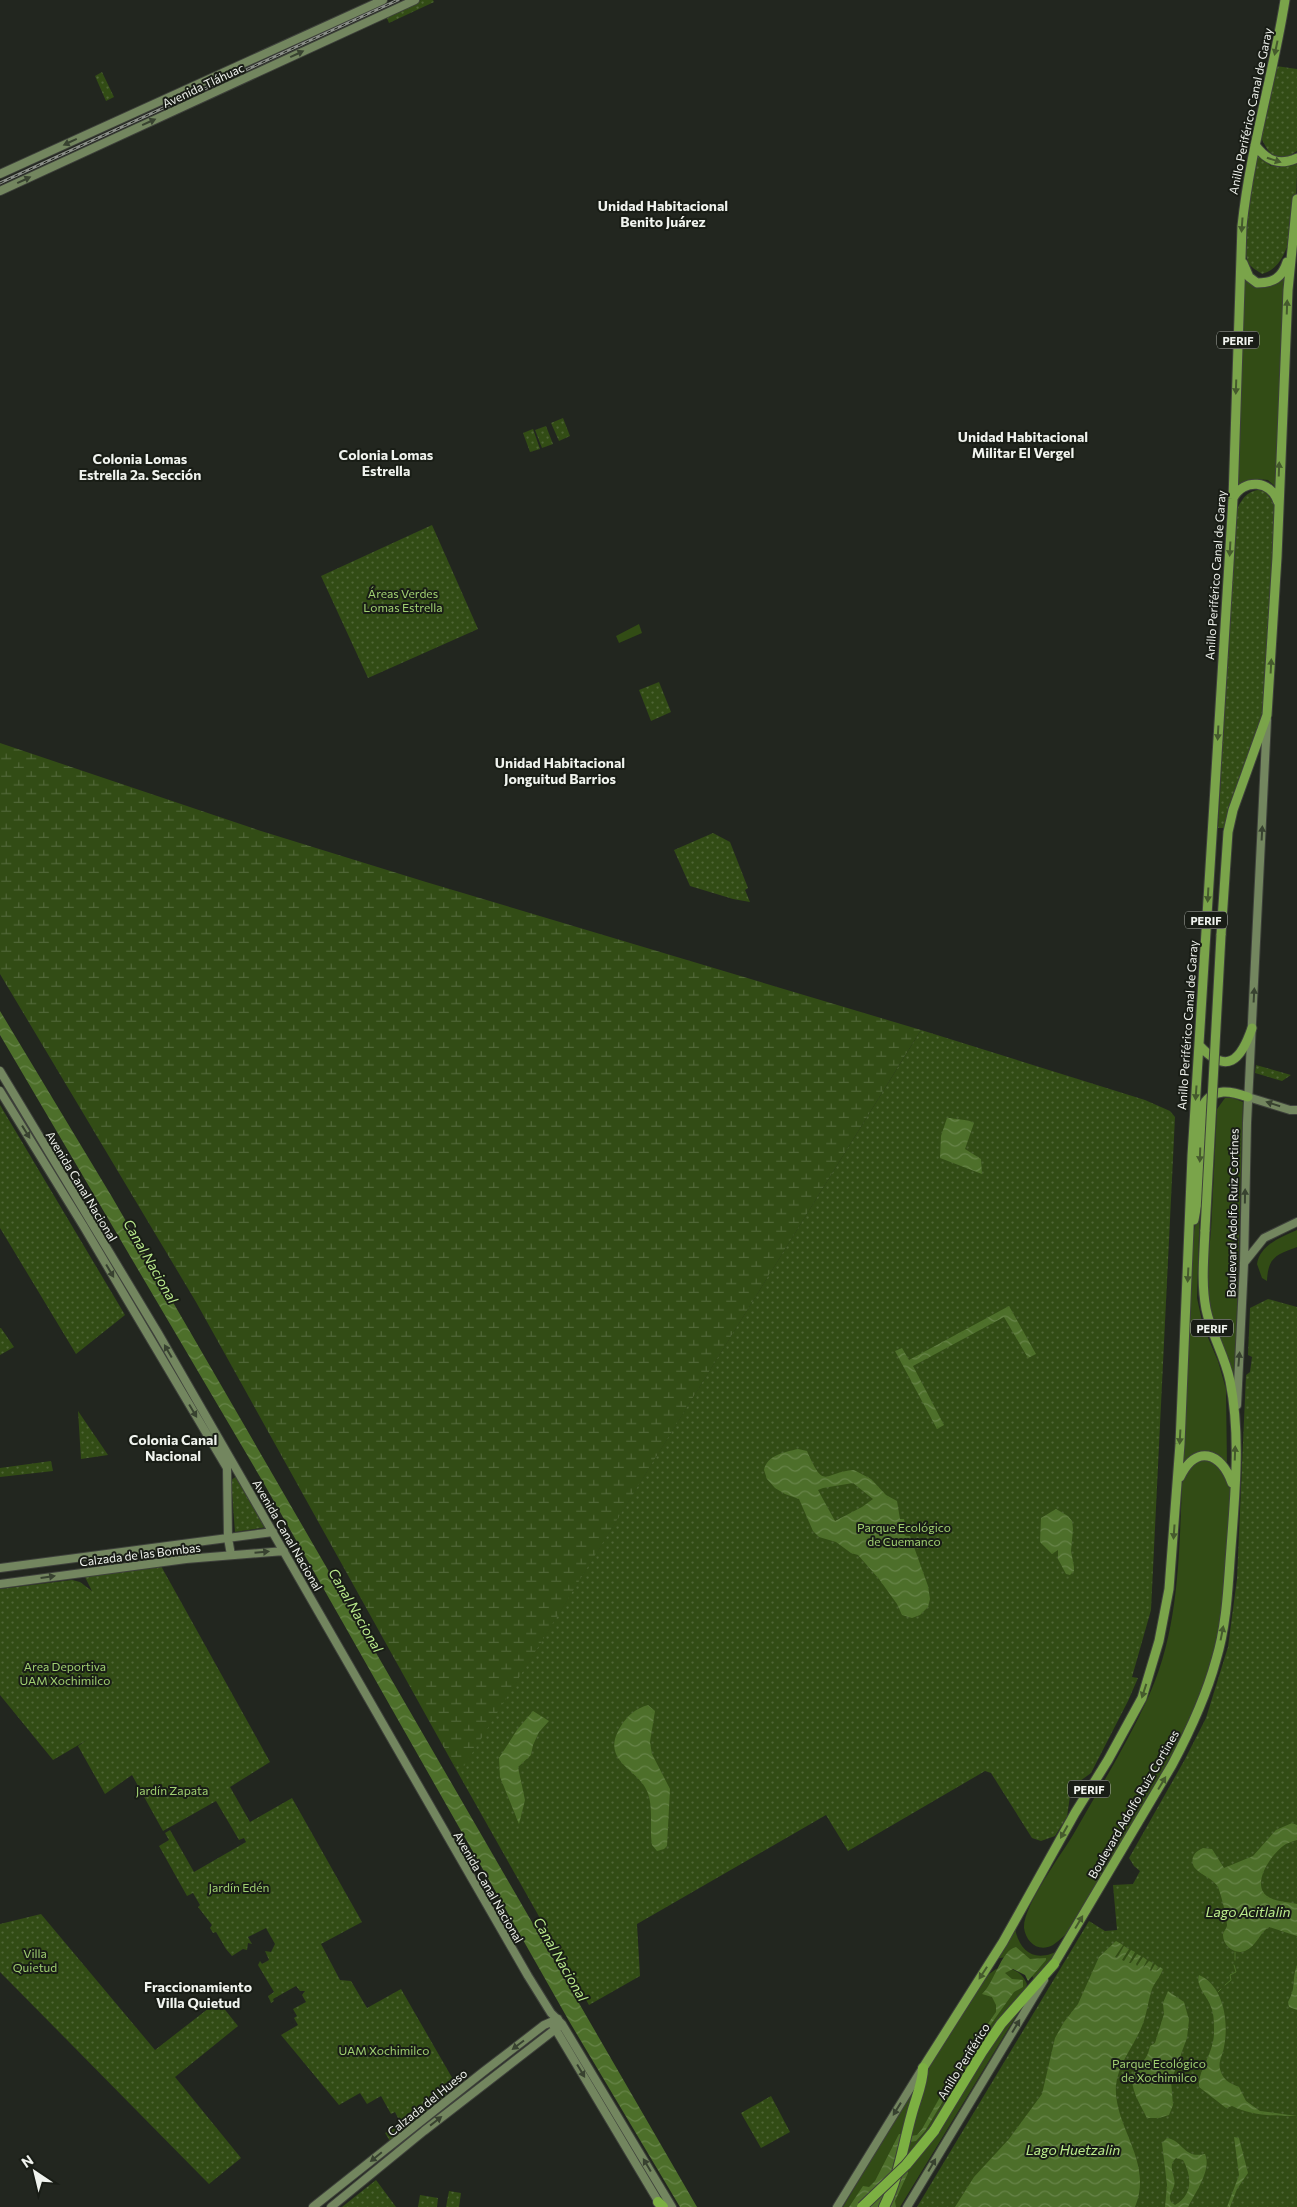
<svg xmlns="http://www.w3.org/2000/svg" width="1297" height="2207" viewBox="0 0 1297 2207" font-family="Commissioner,sans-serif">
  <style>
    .grass { fill: #324c15 }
    .wetland { fill: url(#wetland-marsh) }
    .park { fill: url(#park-dots) }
    .water { fill: url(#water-waves); fill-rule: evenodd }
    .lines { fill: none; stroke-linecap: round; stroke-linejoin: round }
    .stream { stroke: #4d6f2a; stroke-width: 1 }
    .secondary-casing { stroke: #3e413b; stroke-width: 10 }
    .trunk-casing { stroke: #3e413b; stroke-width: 11 }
    .motorway-casing { stroke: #3e413b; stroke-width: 12 }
    .secondary { stroke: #73865f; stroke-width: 8 }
    .trunk { stroke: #7aa44a; stroke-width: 9 }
    .motorway { stroke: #7cb042; stroke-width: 10 }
    .rail-casing { stroke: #8b8f89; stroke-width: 3 }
    .rail { stroke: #191d16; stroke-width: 1; stroke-dasharray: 4; stroke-linecap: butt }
    .trunk-bridge-casing { stroke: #3e413b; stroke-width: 11; stroke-linecap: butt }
    .motorway-bridge-casing { stroke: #3e413b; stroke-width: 12; stroke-linecap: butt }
    .trunk-bridge { stroke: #7aa44a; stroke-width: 9 }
    .motorway-bridge { stroke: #7cb042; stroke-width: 10 }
    .oneway { fill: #455a2d }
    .oneway2 { fill: #384230 }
    .labels { text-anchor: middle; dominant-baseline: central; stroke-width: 4; stroke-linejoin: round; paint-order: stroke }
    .shield { fill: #191d16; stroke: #b0b3ad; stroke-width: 1 }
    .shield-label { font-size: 11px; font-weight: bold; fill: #f0f3ee }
    .street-label { font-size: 12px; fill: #f0f3ee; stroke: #191d16 }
    .park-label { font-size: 12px; fill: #a0d071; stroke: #191d16 }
    .neighbourhood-label { font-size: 14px; font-weight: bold; fill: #f0f3ee; stroke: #191d16 }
    .water-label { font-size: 14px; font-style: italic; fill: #bbec8c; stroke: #191d16 }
  </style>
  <defs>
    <pattern id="wetland-marsh" width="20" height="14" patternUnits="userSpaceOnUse" patternTransform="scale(1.25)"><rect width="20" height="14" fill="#324c15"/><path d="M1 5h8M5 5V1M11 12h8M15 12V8" fill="none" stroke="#506637"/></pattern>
    <pattern id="park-dots" width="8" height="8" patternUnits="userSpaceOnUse" patternTransform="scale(1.25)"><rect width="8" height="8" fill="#324c15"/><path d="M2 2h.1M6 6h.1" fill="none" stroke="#506637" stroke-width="1.8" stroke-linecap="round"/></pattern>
    <pattern id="water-waves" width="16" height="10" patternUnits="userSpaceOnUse" patternTransform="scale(1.25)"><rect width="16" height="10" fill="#4d6f2a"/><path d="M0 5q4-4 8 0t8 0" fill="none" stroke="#678449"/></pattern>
  </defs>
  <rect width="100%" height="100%" fill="#22261f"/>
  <path class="grass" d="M1285 275 1279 490 1268 480C1254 479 1244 479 1236 491L1244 276 1258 285Z
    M639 624 642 633 619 643 616 636Z
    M1225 1098H1233L1243 1102 1235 1376 1218 1337 1207 1301V1270L1211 1231 1217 1109Z
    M1200 1204 1197 1298 1203 1326 1218 1361 1226 1389 1227 1467 1197 1453 1182 1462 1193 1236Z
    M1297 1230V1247C1276 1255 1268 1257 1267 1281L1262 1278 1257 1264C1260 1245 1281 1237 1297 1230Z
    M1210 1458 1219 1463 1231 1490 1221 1632 1200 1704 1168 1766 1073 1928C1067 1933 1060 1940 1053 1945 1038 1953 1026 1942 1024 1928 1023 1906 1061 1855 1073 1835 1098 1791 1125 1747 1146 1702 1179 1634 1179 1558 1182 1484 1187 1468 1193 1462 1210 1458Z
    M1015 1928C1020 1956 1039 1963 1063 1948L1036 1983C1028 1967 1017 1953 997 1959Z
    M1005 1967C1016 1970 1022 1973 1027 1984L1021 2008 900 2207H843L913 2089 988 1975 996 1969Z"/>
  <path class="wetland" d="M0 743 261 831 426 882 921 1030 463 1769 453 1764 196 1302 0 974Z"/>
  <path class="park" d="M421 0H433L434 2 389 23 386 16Z
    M1276 66 1297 69V151L1286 158 1276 159 1267 149 1261 138Z
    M102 72 114 97 106 101 95 76Z
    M1257 151 1258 155 1271 166 1287 165 1297 161C1297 192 1297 266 1262 274 1258 271 1252 268 1249 264 1238 245 1253 175 1257 151Z
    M563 418 570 436 559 441 551 423Z
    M546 426 553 444 542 448 535 430Z
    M533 429 540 449 530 452 523 433Z
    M1263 489 1277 506 1269 718 1228 809 1224 828H1218L1236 511C1243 497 1247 491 1263 489Z
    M432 525 478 629 368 678 321 576Z
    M659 682 671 712 651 721 639 690Z
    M713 833 730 842 748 888 745 890 750 902 733 899 690 886 674 850Z
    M921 1030 1145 1100 1170 1111 1175 1117 1151 1610 1132 1677 1138 1678 1128 1701 1091 1773 1080 1781 1070 1796 1067 1817 1055 1836 1041 1841 1032 1838 991 1773 985 1771 848 1851 826 1815 637 1924 640 1976 589 2005 453 1764 463 1768Z
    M1256 1065 1291 1075 1282 1081 1255 1073Z
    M0 1105 125 1315 76 1354 0 1228Z
    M1268 1299 1297 1307V2207H917L1089 1921 1105 1931 1117 1930 1113 1885 1133 1884 1140 1871 1134 1866 1129 1858 1184 1761 1206 1718 1228 1647 1237 1579 1246 1375 1250 1372 1252 1357 1248 1355 1250 1308Z
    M0 1328H1L14 1347 0 1355Z
    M78 1411 108 1455 81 1459Z
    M51 1461 53 1471 0 1477V1468Z
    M237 1476 267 1527 235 1532 231 1480Z
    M161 1566 270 1762 230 1787 250 1822 292 1798 362 1922 321 1944 340 1980 351 1981 367 2008 401 1989 458 2088 390 2141 385 2133 401 2124 395 2112 391 2114 381 2096 367 2104 360 2093 339 2105 281 2035 298 2025 294 2018 297 2016 293 2009 306 2002 302 1995 305 1991H300L296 1986 273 1999 274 2001 271 2003 268 1996 274 1992 258 1965 260 1961 262 1964 269 1960 265 1951 271 1952 275 1944 266 1928 248 1937 252 1944 248 1943 247 1950 243 1949 232 1956 226 1949 216 1932 213 1933 210 1928 212 1925 198 1907 200 1905 193 1893 187 1896 159 1846 169 1840 165 1833 170 1830 194 1872 246 1842 244 1838 239 1840 216 1801 163 1831 132 1775 105 1794 78 1746 87 1740 53 1760 0 1695V1589L72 1580 80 1582 92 1591 85 1577Z
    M41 1914 155 2050 218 2001 238 2026 175 2077 241 2158 209 2184 0 1972V1924Z
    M771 2096 790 2132 761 2148 741 2113Z
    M376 2180 396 2207H342Z
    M449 2191 461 2193 459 2207H446Z
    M420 2195 438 2198 437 2207H418Z"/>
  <path class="water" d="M0 1011 112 1197 697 2207H680L569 2021 263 1482 0 1035Z
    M951 1118C958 1120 968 1119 974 1123L965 1149 981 1159 982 1174 940 1158 941 1136 947 1118Z
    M1009 1306 1036 1354 1028 1358 1004 1317 913 1366 944 1425 937 1429 895 1351 902 1348 909 1360Z
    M798 1449 807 1451C825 1492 823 1472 854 1470L871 1479 886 1495 897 1501 900 1519H904L907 1532 904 1534 906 1536H910L928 1586 930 1599 928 1607 920 1615 912 1618 902 1615 897 1604 879 1579 858 1555 851 1553 836 1542 819 1537 813 1531 799 1499 785 1494 775 1488 767 1479 764 1470C767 1455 785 1452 798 1449ZM853 1483 873 1499 862 1507 835 1521 818 1490 823 1488Z
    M1056 1509 1068 1516 1072 1521 1073 1529 1071 1551 1074 1567V1571L1070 1575 1066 1574 1058 1559V1550L1052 1554 1040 1542 1041 1518Z
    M648 1705 655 1711 650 1742 652 1754 670 1789 667 1846 664 1849 657 1851 652 1845C649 1828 654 1807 647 1791 637 1768 599 1761 621 1726 628 1715 635 1709 648 1705Z
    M533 1711 549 1721 539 1732 533 1745 531 1755 518 1767 525 1800 519 1824 500 1777 499 1758 517 1730Z
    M1292 1823 1297 1825V1840C1294 1841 1290 1842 1286 1844 1273 1852 1250 1883 1267 1896 1275 1902 1288 1902 1297 1904V1936L1269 1927C1259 1933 1257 1946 1245 1951 1235 1955 1223 1946 1223 1935 1223 1931 1227 1929 1227 1925 1227 1916 1221 1895 1218 1887 1213 1878 1200 1875 1194 1867 1190 1858 1194 1852 1203 1848L1212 1849 1224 1868 1253 1856 1276 1830Z
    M1116 1941 1123 1945 1115 1957 1117 1958 1124 1946 1129 1949 1122 1960 1124 1961 1131 1950 1135 1952 1129 1963H1131L1137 1954 1141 1956 1136 1964 1137 1966 1143 1957 1147 1960 1143 1968 1149 1961 1153 1963 1150 1970 1151 1971 1155 1964 1158 1967 1156 1971 1160 1967 1163 1969C1160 1977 1155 1982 1152 1989 1148 2001 1147 2014 1142 2026 1134 2046 1118 2064 1116 2085 1113 2127 1154 2161 1135 2207H955L974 2177 1009 2139 1042 2094 1055 2038 1064 2022 1078 2004 1099 1957Z
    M1016 1947 1030 1959 1046 1958V1960L1028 1981 1025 1975 1013 1969 1005 1973 1012 1979 1023 1980V1987L1014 1992 981 2038 925 2131 916 2141 910 2142 911 2136 917 2135 922 2129 953 2074 996 2012V2005L992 1997 982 1994C994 1984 1001 1950 1016 1947Z
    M1297 1965V2010L1289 2007 1288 2002C1297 1986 1291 1982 1297 1965Z
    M1199 1975C1224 1986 1229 2022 1224 2047 1223 2054 1218 2062 1220 2069 1223 2080 1229 2083 1239 2087L1246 2101 1260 2111 1297 2116C1275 2116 1253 2116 1232 2106L1226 2108 1199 2087C1197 2072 1215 2053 1214 2030 1214 2023 1214 2014 1211 2007 1208 1997 1195 1986 1199 1975Z
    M1168 1991 1184 2002 1189 2020 1187 2038 1171 2081 1173 2105 1169 2115 1159 2118H1147C1141 2105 1125 2083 1136 2069 1144 2059 1147 2060 1150 2046L1155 2043 1164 2014 1163 2003Z
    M899 2134H902L893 2165 907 2170 908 2173 895 2201 896 2207H849L863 2186 869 2187 875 2181Z
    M1234 2137 1239 2138 1248 2173 1237 2189 1230 2207H1227L1239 2175Z
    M1167 2138C1184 2141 1183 2159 1205 2154 1212 2170 1195 2193 1188 2207H1165L1167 2185 1162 2143ZM1176 2158 1183 2160C1192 2176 1193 2195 1175 2205L1171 2202C1168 2195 1172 2193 1174 2186 1177 2176 1166 2167 1176 2158Z"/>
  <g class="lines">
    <path class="stream" d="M1235 1960V1952
      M1225 1985 1231 1980 1230 1975 1236 1972 1234 1965
      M1218 1992 1221 1989"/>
    <g class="secondary-casing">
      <path id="secondary" d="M0 174 383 0
        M0 191 415 0
        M0 1071 158 1333 528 1976 551 2013 562 2024 672 2207
        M0 1091 84 1227 227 1468 228 1538 231 1555
        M1248 1097 1290 1110H1297
        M1244 1263 1264 1238 1297 1222
        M1237 1405 1244 1264 1247 1123 1267 720
        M0 1568 273 1532
        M0 1584 186 1559 284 1551
        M553 2025 661 2206
        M313 2207 483 2072 544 2025 558 2019
        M331 2207 424 2131 562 2024
        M837 2207 922 2069
        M907 2207 1044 1980"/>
    </g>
    <g class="trunk-casing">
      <path id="trunk" d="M1255 145C1267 161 1279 166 1297 158
        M1243 263 1249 277 1257 283C1273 283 1282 278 1287 262
        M1233 498C1244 478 1271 480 1278 502
        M1221 935 1228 832 1233 810 1267 715 1277 557 1288 290 1297 199
        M1199 1045C1227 1076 1241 1060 1252 1028
        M1194 1220 1199 1192 1203 1105C1214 1087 1231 1091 1248 1097
        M1180 1477C1196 1444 1221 1452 1232 1483
        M1054 1964 1172 1765C1190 1731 1206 1697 1216 1660 1227 1624 1228 1585 1231 1548 1235 1493 1241 1436 1230 1381 1225 1356 1211 1334 1206 1309 1201 1283 1204 1256 1205 1230
        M923 2068 1003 1942 1075 1813 1108 1760 1142 1698 1159 1641 1169 1589 1180 1444 1192 1156 1233 499 1242 226C1250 150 1273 76 1285 0"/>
    </g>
    <g class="motorway-casing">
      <path id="motorway" d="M934 2131 982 2052 1001 2024 1054 1964
        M658 2202 663 2207
        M884 2207C899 2177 903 2145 912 2113 916 2098 923 2083 923 2068"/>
    </g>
    <use href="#secondary" class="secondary"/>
    <use href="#trunk" class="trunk"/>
    <use href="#motorway" class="motorway"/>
    <g class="rail-casing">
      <path id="rail" d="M0 183 398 0"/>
    </g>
    <use href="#rail" class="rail"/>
    <g class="trunk-bridge-casing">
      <path id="trunk-bridge" d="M1205 1230 1221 935"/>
    </g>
    <g class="motorway-bridge-casing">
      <path id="motorway-bridge" d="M862 2207 906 2165 934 2131"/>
    </g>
    <use href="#trunk-bridge" class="trunk-bridge"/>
    <use href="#motorway-bridge" class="motorway-bridge"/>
  </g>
  <defs><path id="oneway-solid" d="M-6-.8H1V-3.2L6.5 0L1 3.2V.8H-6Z" transform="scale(1.25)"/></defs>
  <g class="oneway">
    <use href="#oneway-solid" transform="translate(1276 48) rotate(102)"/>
    <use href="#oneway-solid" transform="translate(1274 160) rotate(18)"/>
    <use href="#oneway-solid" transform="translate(1242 225) rotate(94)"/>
    <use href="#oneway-solid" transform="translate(1287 307) rotate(-88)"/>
    <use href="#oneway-solid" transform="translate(1236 387) rotate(92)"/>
    <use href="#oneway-solid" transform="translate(1279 469) rotate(-88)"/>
    <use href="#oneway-solid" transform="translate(1230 549) rotate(93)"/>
    <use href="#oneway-solid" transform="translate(1271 666) rotate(-87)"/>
    <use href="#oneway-solid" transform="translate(1218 733) rotate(93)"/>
    <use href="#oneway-solid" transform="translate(1208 895) rotate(93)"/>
    <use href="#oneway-solid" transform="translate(1196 1093) rotate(94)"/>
    <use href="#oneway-solid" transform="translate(1200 1155) rotate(92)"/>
    <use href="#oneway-solid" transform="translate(1188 1275) rotate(93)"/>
    <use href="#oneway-solid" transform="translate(1180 1437) rotate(93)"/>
    <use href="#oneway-solid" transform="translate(1235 1453) rotate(-88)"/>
    <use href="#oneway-solid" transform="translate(1174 1532) rotate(94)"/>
    <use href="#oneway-solid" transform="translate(1222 1633) rotate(-79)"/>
    <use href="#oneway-solid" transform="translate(1144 1691) rotate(108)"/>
    <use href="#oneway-solid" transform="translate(1162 1783) rotate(-59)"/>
    <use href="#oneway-solid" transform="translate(1064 1832) rotate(119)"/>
    <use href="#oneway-solid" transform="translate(1079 1922) rotate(-59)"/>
    <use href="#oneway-solid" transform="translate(983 1973) rotate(123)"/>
  </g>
  <g class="oneway2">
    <use href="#oneway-solid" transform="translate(297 54) rotate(-25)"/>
    <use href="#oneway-solid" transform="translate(149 122) rotate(-24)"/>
    <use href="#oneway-solid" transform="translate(70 142) rotate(155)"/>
    <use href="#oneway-solid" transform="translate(24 180) rotate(-25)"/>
    <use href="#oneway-solid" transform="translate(1262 833) rotate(-87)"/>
    <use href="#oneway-solid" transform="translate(1254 995) rotate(-87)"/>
    <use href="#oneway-solid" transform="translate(1273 1104) rotate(-162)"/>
    <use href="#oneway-solid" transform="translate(26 1132) rotate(58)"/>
    <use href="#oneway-solid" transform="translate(1245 1196) rotate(-89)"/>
    <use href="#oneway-solid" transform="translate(110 1271) rotate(59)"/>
    <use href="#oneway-solid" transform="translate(168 1351) rotate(-120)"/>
    <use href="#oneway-solid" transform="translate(1239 1359) rotate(-85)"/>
    <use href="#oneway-solid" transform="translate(193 1411) rotate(59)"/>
    <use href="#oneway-solid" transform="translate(262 1552) rotate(-5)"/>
    <use href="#oneway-solid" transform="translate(48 1577) rotate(-8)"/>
    <use href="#oneway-solid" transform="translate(1016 2026) rotate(-59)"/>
    <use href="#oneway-solid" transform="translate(518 2045) rotate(143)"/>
    <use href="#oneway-solid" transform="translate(581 2071) rotate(59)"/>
    <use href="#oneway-solid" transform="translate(897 2109) rotate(122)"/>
    <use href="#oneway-solid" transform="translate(436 2121) rotate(-38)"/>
    <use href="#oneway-solid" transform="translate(376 2157) rotate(141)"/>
    <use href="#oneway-solid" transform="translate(647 2165) rotate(-121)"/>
    <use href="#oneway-solid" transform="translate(932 2165) rotate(-60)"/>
  </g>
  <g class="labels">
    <g class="shield">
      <rect x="1217" y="331.5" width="42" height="17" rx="4"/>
      <rect x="1185" y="911.5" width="42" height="17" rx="4"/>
      <rect x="1191" y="1319.5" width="42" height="17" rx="4"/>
      <rect x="1068" y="1780.5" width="42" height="17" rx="4"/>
    </g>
    <g class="shield-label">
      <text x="1238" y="340">PERIF</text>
      <text x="1206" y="920">PERIF</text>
      <text x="1212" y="1328">PERIF</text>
      <text x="1089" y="1789">PERIF</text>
    </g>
    <g class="street-label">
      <text transform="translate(203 85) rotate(-25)">Avenida Tláhuac</text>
      <text transform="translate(1250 111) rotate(-78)">Anillo Periférico Canal de Garay</text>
      <text transform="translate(1215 575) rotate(-86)">Anillo Periférico Canal de Garay</text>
      <text transform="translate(1187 1025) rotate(-86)">Anillo Periférico Canal de Garay</text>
      <text transform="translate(82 1186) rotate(59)">Avenida Canal Nacional</text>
      <text transform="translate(1232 1213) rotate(-89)">Boulevard Adolfo Ruiz Cortines</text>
      <text transform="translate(288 1535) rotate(60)">Avenida Canal Nacional</text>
      <text transform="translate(140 1554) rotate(-7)">Calzada de las Bombas</text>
      <text transform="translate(1133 1804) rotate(-60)">Boulevard Adolfo Ruiz Cortines</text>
      <text transform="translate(489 1887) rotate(60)">Avenida Canal Nacional</text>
      <text transform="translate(963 2061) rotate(-58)">Anillo Periférico</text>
      <text transform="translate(427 2102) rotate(-39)">Calzada del Hueso</text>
    </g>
    <g class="park-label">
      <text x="403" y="593">Áreas Verdes<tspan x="403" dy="14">Lomas Estrella</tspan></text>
      <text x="904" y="1527">Parque Ecológico<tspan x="904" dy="14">de Cuemanco</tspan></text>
      <text x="65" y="1666">Area Deportiva<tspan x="65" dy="14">UAM Xochimilco</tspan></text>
      <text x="172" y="1790">Jardín Zapata</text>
      <text x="239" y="1887">Jardín Edén</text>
      <text x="35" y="1953">Villa<tspan x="35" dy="14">Quietud</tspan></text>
      <text x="384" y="2050">UAM Xochimilco</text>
      <text x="1159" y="2063">Parque Ecológico<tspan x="1159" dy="14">de Xochimilco</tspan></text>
    </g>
    <g class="neighbourhood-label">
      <text x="663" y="205">Unidad Habitacional<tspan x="663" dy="16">Benito Juárez</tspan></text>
      <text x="1023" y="436">Unidad Habitacional<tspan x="1023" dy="16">Militar El Vergel</tspan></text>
      <text x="386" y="454">Colonia Lomas<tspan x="386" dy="16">Estrella</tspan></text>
      <text x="140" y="458">Colonia Lomas<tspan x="140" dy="16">Estrella 2a. Sección</tspan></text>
      <text x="560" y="762">Unidad Habitacional<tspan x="560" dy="16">Jonguitud Barrios</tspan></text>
      <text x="173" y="1439">Colonia Canal<tspan x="173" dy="16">Nacional</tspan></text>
      <text x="198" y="1986">Fraccionamiento<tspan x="198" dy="16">Villa Quietud</tspan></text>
    </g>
    <g class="water-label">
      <text transform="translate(151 1261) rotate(60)">Canal Nacional</text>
      <text transform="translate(356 1610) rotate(60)">Canal Nacional</text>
      <text x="1248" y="1911">Lago Acitlalin</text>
      <text transform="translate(561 1959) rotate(60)">Canal Nacional</text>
      <text x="1073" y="2149">Lago Huetzalin</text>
    </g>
  </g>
  <g transform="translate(35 2172) rotate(325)" stroke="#191d16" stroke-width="4" paint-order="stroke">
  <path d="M0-4L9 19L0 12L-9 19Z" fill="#f0f3ee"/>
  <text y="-8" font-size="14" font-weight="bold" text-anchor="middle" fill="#f0f3ee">N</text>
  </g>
</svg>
